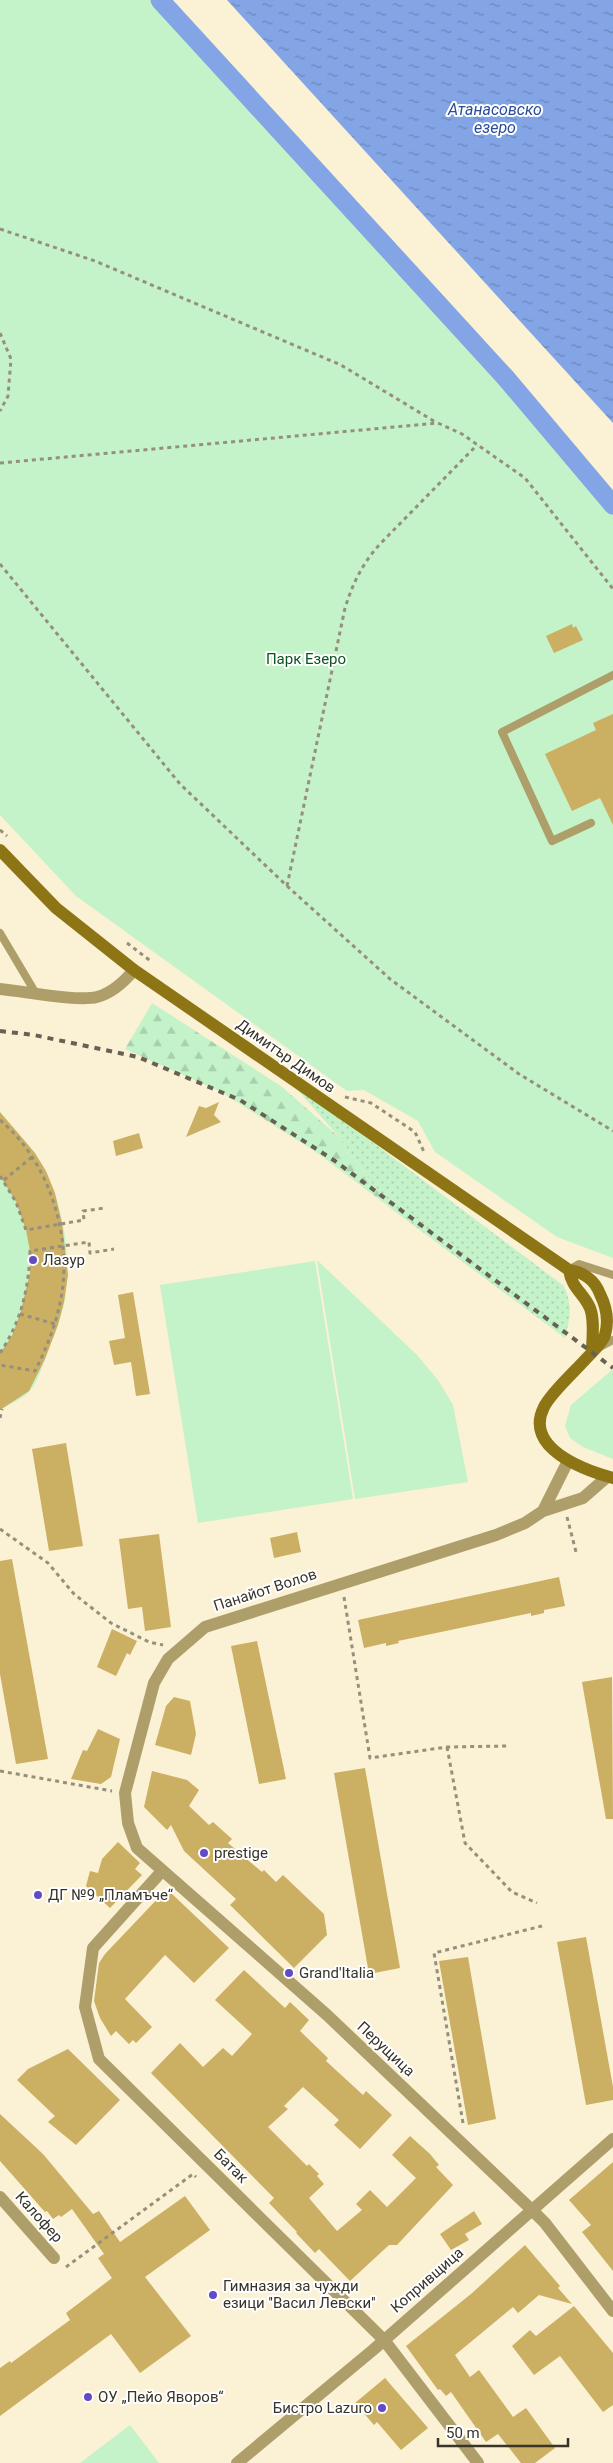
<svg xmlns="http://www.w3.org/2000/svg" width="613" height="2463" viewBox="0 0 613 2463" font-family="Roboto,sans-serif">
  <style>
    .grass { fill: url(#grass-dots) }
    .forest { fill: url(#forest-firs) }
    .park { fill: #c4f2c9 }
    .water { fill: url(#water-ripples) }
    .lines { fill: none; stroke-linecap: round; stroke-linejoin: round }
    .canal { stroke: #83a4e5; stroke-width: 19 }
    .building { fill: #cbaf62 }
    .path { stroke: #968f7c; stroke-width: 3; stroke-dasharray: 4 4; stroke-linecap: butt }
    .lane { stroke: #ae9e6a; stroke-width: 8 }
    .street { stroke: #ae9e6a; stroke-width: 12 }
    .secondary { stroke: #8d7515; stroke-width: 12 }
    .rail { stroke: #666152; stroke-width: 4; stroke-dasharray: 6 6; stroke-linecap: butt }
    .poi-dot { fill: #634bc4; stroke: #fff; stroke-width: 2 }
    .labels { text-anchor: middle; dominant-baseline: central; stroke-width: 4; stroke-linejoin: round; paint-order: stroke }
    .park-label { font-size: 15px; fill: #0c5320; stroke: #fff }
    .street-label { font-size: 15px; fill: #383429; stroke: #fff }
    .poi-label { font-size: 15px; fill: #383429; stroke: #fff; text-anchor: start }
    .water-label { font-size: 16px; font-style: italic; fill: #294d99; stroke: #fff }
  </style>
  <defs>
    <pattern id="grass-dots" width="8" height="8" patternUnits="userSpaceOnUse" patternTransform="scale(1.25)"><rect width="8" height="8" fill="#c4f2c9"/><path d="M2 2h.1M6 6h.1" fill="none" stroke="#a9d0ad" stroke-width="1.8" stroke-linecap="round"/></pattern>
    <pattern id="forest-firs" width="22" height="20" patternUnits="userSpaceOnUse" patternTransform="scale(1.25)"><rect width="22" height="20" fill="#c4f2c9"/><path d="M5 1l3.5 6h-7zM16 11l3.5 6h-7z" fill="#a9d0ad"/></pattern>
    <pattern id="water-ripples" width="26" height="14" patternUnits="userSpaceOnUse" patternTransform="scale(1.25)"><rect width="26" height="14" fill="#83a4e5"/><path d="M2 4q2-2 4 0t4 0M15 11q2-2 4 0t4 0" fill="none" stroke="#6c86ba"/></pattern>
  </defs>
  <rect width="100%" height="100%" fill="#fbf1d5"/>
  <path class="grass" d="M288 1079 564 1286C573 1308 570 1317 565 1338L389 1207 339 1137Z"/>
  <path class="forest" d="M152 1003 281 1086 339 1137 388 1206 316 1152 221 1092 125 1049Z"/>
  <path class="park" d="M0 0H163L509 382 613 503V1258L557 1237 435 1152 418 1121 364 1090 347 1091 76 896 0 815Z
    M0 1115C53 1160 75 1232 65 1300 62 1315 56 1329 51 1343 46 1356 38 1383 29 1392 22 1399 9 1404 0 1410Z
    M317 1260 417 1355 438 1380 453 1405 468 1482 355 1499Z
    M315 1261 353 1499 198 1523 160 1285Z
    M613 1369V1459L583 1447 570 1438 565 1426 571 1405Z
    M130 2425 159 2463H80Z"/>
  <path class="water" d="M227 0H613V423Z"/>
  <g class="lines">
    <path class="canal" d="M160 0 505 377 613 505"/>
  </g>
  <path class="building" d="M572 624 573 628 576 626 583 640 554 653 546 636Z
    M613 714V825L600 798 572 811 545 754 596 730 593 723Z
    M219 1102 214 1115 221 1122 186 1137 199 1106 206 1108Z
    M0 1112 35 1153 46 1171 55 1193 62 1223 68 1275 64 1302 58 1325 45 1359 29 1391 0 1410V1353L12 1336 20 1314 30 1273V1251L26 1230 16 1202 0 1176Z
    M139 1133 143 1148 116 1156 113 1141Z
    M133 1292 150 1394 136 1396 131 1362 114 1365 109 1341 125 1338 118 1295Z
    M66 1443 83 1546 49 1551 32 1449Z
    M297 1532 301 1552 274 1558 270 1538Z
    M159 1534 171 1627 145 1631 142 1607 128 1609 119 1539Z
    M12 1559 48 1759 16 1764 0 1674V1561Z
    M559 1577 565 1606 544 1610V1613L531 1616V1613L398 1641 399 1643 386 1646V1643L364 1648 358 1620Z
    M112 1629 137 1641 130 1655 127 1653 116 1676 97 1667Z
    M257 1641 286 1779 259 1784 231 1646Z
    M612 1677 613 1819H606L582 1682Z
    M174 1697 190 1701 196 1734 191 1755 155 1745 166 1706Z
    M98 1729 120 1739 111 1777 101 1784 71 1779 83 1750 87 1751Z
    M365 1768 400 1968 369 1974 334 1773Z
    M152 1771 187 1780 199 1790 189 1806 209 1825 213 1822 232 1839 228 1843 262 1872 264 1870 276 1882 283 1875 324 1914 327 1935 294 1968 230 1905 236 1899 184 1851 171 1825 167 1830 144 1807Z
    M118 1842 140 1863 135 1869 142 1875 110 1908 86 1886 90 1871 98 1873 102 1859Z
    M163 1893H171L229 1948 194 1983 165 1955 125 1999 152 2027 136 2043 133 2040 129 2044 116 2031 111 2036 100 2018 94 2001 99 1963 105 1954Z
    M586 1937 613 2087V2100L586 2105 557 1942Z
    M468 1957 496 2119 468 2125 439 1961Z
    M244 1970 285 2008 290 2002 309 2020 300 2031 328 2058 326 2061 363 2095 366 2091 392 2115 360 2149 334 2125 339 2120 303 2087 284 2106 288 2109 268 2127 307 2166 309 2164 319 2174 317 2176 324 2184 309 2198 337 2231 362 2210 356 2204 370 2190 387 2207 416 2178 392 2155 410 2136 430 2154 439 2165 436 2167 453 2185 397 2245H389L350 2281 319 2249 315 2253 296 2233 297 2232 269 2203 274 2198 151 2073 180 2043 203 2067 223 2048 232 2056 252 2034 215 2000Z
    M68 2049 120 2100 76 2145 48 2122 55 2116 17 2080 28 2069Z
    M0 2114 43 2154 93 2214 99 2211 120 2242 185 2196 210 2230 145 2277 191 2336 140 2373 111 2334 0 2416V2368L10 2361 11 2363 70 2320 66 2313 112 2278 98 2258 104 2254 72 2209 61 2217 59 2215 53 2219 47 2211 45 2212 0 2161Z
    M613 2162V2271L582 2232 591 2225 569 2200Z
    M474 2211 482 2224 465 2234 469 2240 451 2250 440 2234Z
    M525 2245 560 2286 558 2288 572 2304 539 2295 518 2313 513 2307 455 2355 470 2377 479 2370 513 2417 526 2408 555 2448 535 2463H521L498 2434 486 2442 451 2392 446 2396 440 2389 438 2390 406 2346 471 2294Z
    M574 2306 613 2353V2405L603 2412 560 2356 534 2375 512 2346 530 2330 536 2336Z
    M385 2378 428 2428 401 2450 377 2422 374 2425 355 2403Z"/>
  <g class="lines">
    <path class="path" d="M0 229 95 261 341 365 437 423
      M0 333 11 359 8 396 0 411
      M0 463 438 423 462 434 525 478 613 589
      M0 564 180 784 287 886 390 979 519 1074 613 1131
      M0 830 7 836
      M287 886 345 608C353 583 362 564 380 544L477 445
      M127 943 152 962
      M345 1097 371 1103 415 1132 424 1152
      M0 1120C50 1162 74 1240 60 1303 55 1327 46 1349 35 1371L0 1365
      M0 1176 16 1202 26 1230 84 1220 83 1211 105 1208
      M4 1180 32 1157
      M20 1314 55 1324
      M0 1353C21 1322 29 1288 30 1251L89 1242 90 1253 114 1249
      M0 1418 2 1409
      M567 1517 576 1552
      M0 1529 48 1563 74 1594 111 1623 149 1642 163 1645
      M344 1597 370 1758 447 1747 507 1746
      M447 1747 465 1843 512 1892 537 1903
      M0 1771 112 1791
      M463 2123 434 1953 542 1926
      M66 2267 193 2174 196 2177"/>
    <path class="lane" d="M591 823 552 841 502 732 613 675
      M0 933 35 992
      M569 1270 579 1264 613 1275
      M600 1347 613 1340"/>
    <path class="street" d="M0 989C23 991 77 1002 97 997 112 993 124 982 134 970
      M607 1477 583 1498 543 1511 525 1523 496 1535 205 1627 168 1659 154 1683 125 1793 128 1823 137 1848 327 2015 532 2210 545 2223 613 2311
      M543 1511 568 1461
      M162 1871 93 1948 85 2007 99 2059 384 2340 478 2463
      M0 2197 54 2258
      M237 2463 373 2350 613 2139"/>
    <path class="secondary" d="M0 850 56 908 134 970 569 1270C583 1272 595 1280 600 1294 606 1306 609 1321 605 1335 602 1344 590 1354 584 1361 573 1373 550 1394 544 1407 523 1448 584 1470 613 1478
      M569 1270C572 1289 583 1292 590 1308 595 1321 592 1338 592 1352"/>
    <path class="rail" d="M0 1031 34 1035 138 1057 240 1100 335 1161 613 1368"/>
  </g>
  <g class="poi-dot">
    <circle cx="33" cy="1260" r="5"/>
    <circle cx="204" cy="1853" r="5"/>
    <circle cx="38" cy="1895" r="5"/>
    <circle cx="289" cy="1973" r="5"/>
    <circle cx="213" cy="2295" r="5"/>
    <circle cx="88" cy="2397" r="5"/>
    <circle cx="382" cy="2408" r="5"/>
  </g>
  <g class="labels">
    <g class="park-label">
      <text x="306" y="659">Парк Езеро</text>
    </g>
    <g class="street-label">
      <text transform="translate(286 1056) rotate(35)">Димитър Димов</text>
      <text transform="translate(265 1590) rotate(-18)">Панайот Волов</text>
      <text transform="translate(386 2049) rotate(43)">Перущица</text>
      <text transform="translate(231 2166) rotate(45)">Батак</text>
      <text transform="translate(39 2217) rotate(48)">Калофер</text>
      <text transform="translate(427 2280) rotate(-41)">Копривщица</text>
    </g>
    <g class="poi-label">
      <text x="43" y="1260">Лазур</text>
      <text x="214" y="1853">prestige</text>
      <text x="48" y="1895">ДГ №9 „Пламъче“</text>
      <text x="299" y="1973">Grand'Italia</text>
      <text x="223" y="2286">Гимназия за чужди<tspan x="223" dy="17">езици ''Васил Левски''</tspan></text>
      <text x="98" y="2397">ОУ „Пейо Яворов“</text>
      <text x="372" y="2408" text-anchor="end">Бистро Lazuro</text>
    </g>
    <g class="water-label">
      <text x="495" y="109">Атанасовско<tspan x="495" dy="18">езеро</tspan></text>
    </g>
  </g>
  <path d="M438 2438v8h130v-8" fill="none" stroke="#383429" stroke-width="2.5"/>
  <text x="446" y="2438" font-size="15" fill="#383429" stroke="#ffffff" stroke-width="4" paint-order="stroke">50 m</text>
</svg>
